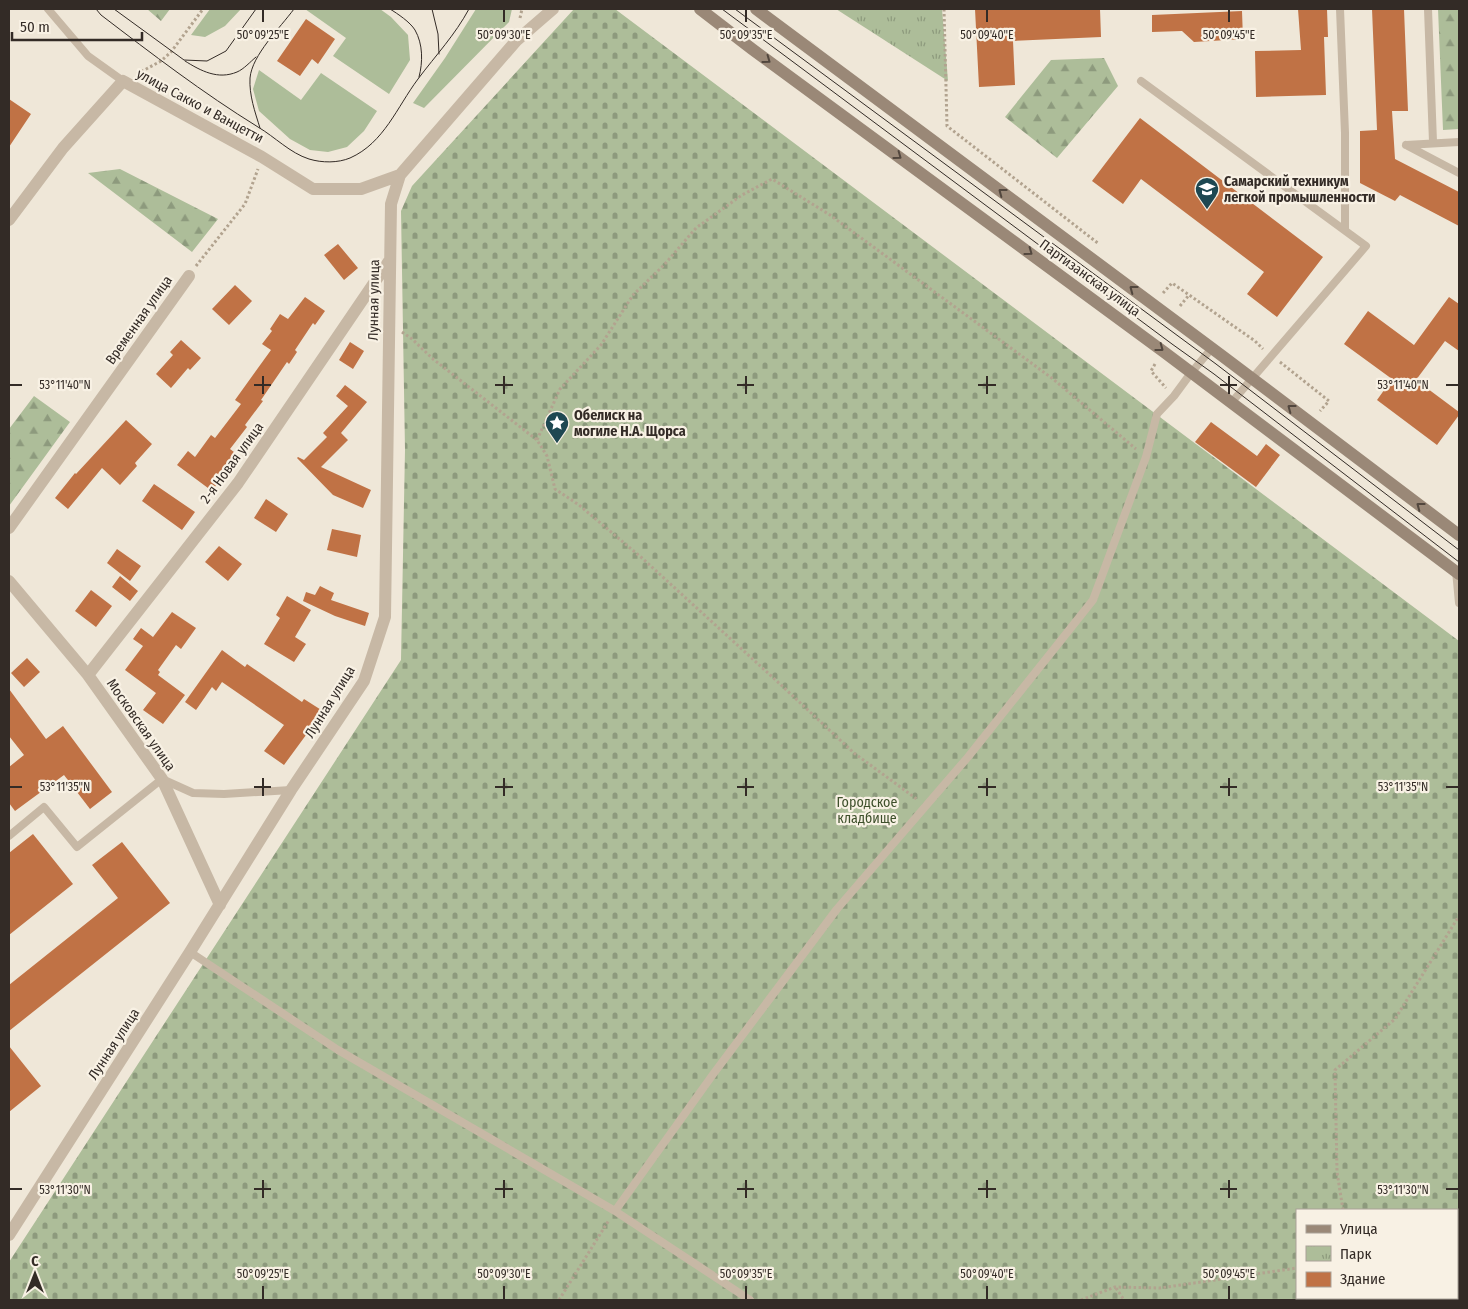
<svg xmlns="http://www.w3.org/2000/svg" width="1468" height="1309" viewBox="0 0 1468 1309" font-family="'Fira Sans Condensed',sans-serif">
  <style>
    .green { fill: #adbd99 }
    .forest { fill: url(#forest-firs) }
    .cemetery { fill: url(#cemetery-stones); fill-rule: evenodd }
    .park { fill: url(#park-tufts) }
    .building { fill: #c07245 }
    .lines { fill: none; stroke-linecap: round; stroke-linejoin: round }
    .path { stroke: #b2a38f; stroke-width: 3; stroke-dasharray: 2.5 2.5; stroke-linecap: butt }
    .lane { stroke: #c7b8a5; stroke-width: 8 }
    .street { stroke: #c7b8a5; stroke-width: 12 }
    .secondary { stroke: #9a8877; stroke-width: 12 }
    .tram { stroke: #332b26; stroke-width: 1 }
    .oneway { stroke: #52473e }
    .ticks { fill: none; stroke: #332b26; stroke-width: 2 }
    .labels { text-anchor: middle; dominant-baseline: central; stroke-width: 4.5; stroke-linejoin: round; paint-order: stroke }
    .street-label { font-size: 14px; fill: #332b26; stroke: #f8f1e4 }
    .poi-label { font-size: 14px; font-weight: bold; fill: #332b26; stroke: #f8f1e4; text-anchor: start }
    .park-label { font-size: 14px; fill: #3e502b; stroke: #f8f1e4 }
    .ticks-label { font-size: 12px; text-anchor: middle; fill: #332b26; stroke: #f8f1e4; stroke-width: 4.5; stroke-linejoin: round; paint-order: stroke }
  </style>
  <defs>
    <pattern id="forest-firs" width="22" height="20" patternUnits="userSpaceOnUse" patternTransform="scale(1.25)"><rect width="22" height="20" fill="#adbd99"/><path d="M5 1l3.5 6h-7zM16 11l3.5 6h-7z" fill="#8d9a7d"/></pattern>
    <pattern id="cemetery-stones" width="16" height="16" patternUnits="userSpaceOnUse" patternTransform="scale(1.25)"><rect width="16" height="16" fill="#adbd99"/><path d="M2 7V4a2 2 0 0 1 4 0v3zM10 15v-3a2 2 0 0 1 4 0v3z" fill="#8d9a7d"/></pattern>
    <pattern id="park-tufts" width="24" height="20" patternUnits="userSpaceOnUse" patternTransform="scale(1.25)"><rect width="24" height="20" fill="#adbd99"/><path d="M3 7l-1-3M5 7V3M7 7l1-3M15 17l-1-3M17 17v-4M19 17l1-3" fill="none" stroke="#8d9a7d"/></pattern>
  </defs>
  <rect width="100%" height="100%" fill="#efe7d8"/>
  <path class="green" d="M210 9H241L225 26 205 37 191 35Z
    M305 9H380L391 17 408 35 410 60 389 94 333 56 346 38Z
    M476 9H512L509 22 424 108 413 103 445 58Z
    M259 70 301 100 321 73 377 111 364 131 347 147 328 152 310 150 290 139 259 111 253 89Z"/>
  <path class="forest" d="M147 9H170L161 21Z
    M1438 9H1459V129L1443 130Z
    M1104 58 1118 86 1057 158 1005 117 1051 60Z
    M120 169 218 219 192 252 88 173Z
    M34 396 70 422 9 506V429Z"/>
  <path class="cemetery" d="M574 9H615L1459 641V1300H9V1262L401 660 405 450 401 211 412 186ZM1297 1210H1457V1298H1297Z"/>
  <path class="park" d="M836 9H942L948 81Z"/>
  <path class="building" d="M975 9H1100L1101 37 1013 41 1015 85 979 87Z
    M1298 9H1327L1328 37H1324L1326 95 1256 97 1255 51 1301 50Z
    M1372 9H1404L1408 111H1392L1395 159 1459 192V226L1400 195 1395 201 1360 183V131L1377 130Z
    M1242 11 1243 39 1194 42 1182 31 1152 32V15Z
    M306 19 335 39 318 64 312 59 300 76 277 61Z
    M9 99 31 114 9 147Z
    M1140 118 1323 257 1277 317 1247 294 1264 272 1141 179 1123 204 1092 181Z
    M338 244 358 268 344 280 324 255Z
    M235 285 252 301 229 325 212 309Z
    M305 297 325 311 315 325 313 323 295 350 297 352 289 364 287 362 261 400 263 401 245 425 247 427 230 449 238 455 212 491 177 465 188 451 195 457 211 435 215 438 241 404 235 400 271 350 262 344 272 331 270 329 280 314 288 319Z
    M1449 297 1459 304V351L1445 341 1416 380 1459 412V415L1437 445 1377 400 1392 379 1344 344 1368 311 1414 345Z
    M181 340 201 358 190 370 188 368 171 388 156 374 173 355 170 352Z
    M350 342 364 351 353 369 339 360Z
    M345 385 367 402 341 433 348 440 321 467 371 490 363 508 333 495 297 458 298 457 304 460 327 437 323 433 348 406 336 396Z
    M126 420 152 444 135 463 137 466 120 485 102 468 68 509 55 498 75 473 76 474Z
    M1211 422 1257 456 1266 444 1280 455 1256 487 1195 442Z
    M154 484 195 512 182 530 142 501Z
    M266 499 288 514 276 532 254 518Z
    M332 529 361 535 357 557 327 550Z
    M219 546 242 564 228 581 205 562Z
    M117 549 141 566 130 581 107 563Z
    M120 576 138 591 130 601 112 587Z
    M320 586 334 593 331 600 369 613 365 626 335 616 303 601 306 592 315 595Z
    M91 590 112 606 96 627 75 611Z
    M287 596 311 610 295 637 306 644 294 662 264 644 280 618 276 615Z
    M172 612 196 628 181 649 176 645 158 670 160 672 158 675 185 695 163 724 143 710 156 693 125 670 143 646 133 639 141 628 153 637Z
    M222 650 245 667 247 664 302 702 304 699 326 713 311 738 306 735 284 765 264 751 284 725 222 682 216 691 212 687 196 710 185 702Z
    M27 658 40 672 24 687 11 673Z
    M9 689 46 739 63 726 112 792 90 809 64 775 15 811 9 803V767L24 755 9 736Z
    M33 834 73 884 9 935V853Z
    M122 842 170 903 9 1031V985L118 898 92 865Z
    M9 1046 41 1086 9 1112Z"/>
  <g class="lines">
    <path class="path" d="M944 9 947 126 1099 244
      M520 18 522 9
      M137 74 161 61 171 52 203 9
      M196 266 245 204 258 169
      M1163 293 1172 283 1255 341 1263 349
      M1180 306 1189 295
      M402 332 412 339 433 359 537 440 547 456 555 489 579 505 642 558 780 684 854 753 918 800
      M1280 362 1329 401 1320 411
      M1155 364 1151 371 1166 388
      M537 440 560 389 601 345 633 295 664 265 696 228 742 195 772 179 830 215 1053 379 1136 449
      M1343 1210 1337 1172 1335 1070 1395 1019 1459 916
      M1116 1288 1124 1300
      M559 1300 609 1220
      M1081 1300 1115 1287 1160 1288 1297 1268
      M1312 1300 1315 1298"/>
    <path class="lane" d="M48 9 88 56 123 81
      M1340 9 1345 133V229
      M1428 9 1433 142
      M1141 81 1366 246 1231 403
      M1406 145 1459 173
      M1406 145 1459 142
      M1456 571 1459 603
      M9 836 44 807 77 847 162 779 193 793 224 794 291 790
      M190 952 338 1050 615 1211 750 1300
      M615 1211 714 1073 837 909 968 757 1093 600 1146 457 1157 414 1174 396 1191 373 1212 348"/>
    <path class="street" d="M9 220 63 148 123 81 262 157 313 189H361L400 175
      M9 528 189 276
      M9 581 88 675 162 779 220 905
      M88 675 238 483 389 261
      M9 1235 190 952 291 790 364 681 385 617 391 204 400 175 516 41 553 9"/>
    <path class="secondary" d="M700 9 752 49 1164 352 1459 574
      M756 9 1221 355 1459 535"/>
    <path class="tram" d="M96 9 101 15C152 54 203 93 258 127 275 137 290 153 309 159 322 163 338 163 350 158 384 143 397 107 418 79 436 55 455 35 469 9
      M114 9 184 60 207 61 226 51 256 9
      M390 9C398 14 410 22 415 30 423 44 423 62 419 77
      M432 9 438 34 439 54
      M722 9 1172 344 1214 374 1459 562
      M735 9 1216 364 1459 550
      M185 61C201 71 218 80 237 72 244 69 250 62 256 57
      M260 128C255 112 249 95 250 78 252 55 280 28 294 9"/>
  </g>
  <defs><path id="oneway-chevron" d="M-2-3.5L2.5 0L-2 3.5" fill="none" stroke-width="1.6" stroke-linecap="round" stroke-linejoin="round" transform="scale(1.25)"/></defs>
  <g class="oneway">
    <use href="#oneway-chevron" transform="translate(767 60) rotate(36)"/>
    <use href="#oneway-chevron" transform="translate(898 156) rotate(36)"/>
    <use href="#oneway-chevron" transform="translate(1002 192) rotate(-143)"/>
    <use href="#oneway-chevron" transform="translate(1029 252) rotate(36)"/>
    <use href="#oneway-chevron" transform="translate(1133 289) rotate(-143)"/>
    <use href="#oneway-chevron" transform="translate(1160 348) rotate(37)"/>
    <use href="#oneway-chevron" transform="translate(1291 408) rotate(-143)"/>
    <use href="#oneway-chevron" transform="translate(1420 506) rotate(-143)"/>
  </g>
  <path class="ticks" d="M263 10V22M504 10V22M746 10V22M987 10V22M1229 10V22M263 376V394M504 376V394M746 376V394M987 376V394M1229 376V394M10 385H22M254 385H271M495 385H513M737 385H754M978 385H996M1220 385H1237M1446 385H1458M263 778V796M504 778V796M746 778V796M987 778V796M1229 778V796M10 787H22M254 787H271M495 787H513M737 787H754M978 787H996M1220 787H1237M1446 787H1458M263 1180V1198M504 1180V1198M746 1180V1198M987 1180V1198M1229 1180V1198M10 1189H22M254 1189H271M495 1189H513M737 1189H754M978 1189H996M1220 1189H1237M1446 1189H1458M263 1286V1299M504 1286V1299M746 1286V1299M987 1286V1299M1229 1286V1299"/>
  <defs>
    <g id="university-pin" transform="scale(1.25)"><path d="M0 17L-7.5 6A9.5 9.5 0 1 1 7.5 6Z" fill="#1e4852" stroke="#f8f1e4"/><path d="M0-5L7-2L0 1L-7-2ZM-4 1L0 2.5L4 1V4Q0 6-4 4Z" fill="#fff"/></g>
    <g id="sight-pin" transform="scale(1.25)"><path d="M0 17L-7.5 6A9.5 9.5 0 1 1 7.5 6Z" fill="#1e4852" stroke="#f8f1e4"/><path d="M0-6L1.8-2.2L6-1.7L2.9 1.2L3.7 5.4L0 3.3L-3.7 5.4L-2.9 1.2L-6-1.7L-1.8-2.2Z" fill="#fff"/></g>
  </defs>
  <g fill-rule="evenodd">
    <use href="#university-pin" x="1207" y="189"/>
    <use href="#sight-pin" x="557" y="423"/>
  </g>
  <g class="labels">
    <g class="street-label">
      <text transform="translate(200 106) rotate(28)">улица Сакко и Ванцетти</text>
      <text transform="translate(1090 278) rotate(36)">Партизанская улица</text>
      <text transform="translate(374 300) rotate(-89)">Лунная улица</text>
      <text transform="translate(139 320) rotate(-55)">Временная улица</text>
      <text transform="translate(232 463) rotate(-54)">2-я Новая улица</text>
      <text transform="translate(330 702) rotate(-58)">Лунная улица</text>
      <text transform="translate(141 725) rotate(55)">Московская улица</text>
      <text transform="translate(114 1044) rotate(-57)">Лунная улица</text>
    </g>
    <g class="poi-label">
      <text x="1224" y="181">Самарский техникум<tspan x="1224" dy="16">легкой промышленности</tspan></text>
      <text x="574" y="415">Обелиск на<tspan x="574" dy="16">могиле Н.А. Щорса</tspan></text>
    </g>
    <g class="park-label">
      <text x="867" y="802">Городское<tspan x="867" dy="16">кладбище</tspan></text>
    </g>
  </g>
  <g class="ticks-label">
    <text x="263" y="39">50°09'25"E</text>
    <text x="504" y="39">50°09'30"E</text>
    <text x="746" y="39">50°09'35"E</text>
    <text x="987" y="39">50°09'40"E</text>
    <text x="1229" y="39">50°09'45"E</text>
    <text x="65" y="389">53°11'40"N</text>
    <text x="1403" y="389">53°11'40"N</text>
    <text x="65" y="791">53°11'35"N</text>
    <text x="1403" y="791">53°11'35"N</text>
    <text x="65" y="1194">53°11'30"N</text>
    <text x="1403" y="1194">53°11'30"N</text>
    <text x="263" y="1278">50°09'25"E</text>
    <text x="504" y="1278">50°09'30"E</text>
    <text x="746" y="1278">50°09'35"E</text>
    <text x="987" y="1278">50°09'40"E</text>
    <text x="1229" y="1278">50°09'45"E</text>
  </g>
  <rect width="1468" height="1309" fill="none" stroke="#332b26" stroke-width="20"/>
  <rect x="1296" y="1209" width="162" height="90" fill="#f8f1e4" stroke="#a9a298"/>
  <rect x="1306" y="1225" width="25" height="8" fill="#9a8877" stroke="#a9a298"/>
  <text x="1340" y="1234" font-size="15" fill="#332b26">Улица</text>
  <rect x="1306" y="1246" width="25" height="15" fill="url(#park-tufts)" stroke="#a9a298"/>
  <text x="1340" y="1259" font-size="15" fill="#332b26">Парк</text>
  <rect x="1306" y="1272" width="25" height="15" fill="#c07245" stroke="#a9a298"/>
  <text x="1340" y="1284" font-size="15" fill="#332b26">Здание</text>
  <g transform="translate(35 1274)" stroke="#f8f1e4" stroke-width="4" paint-order="stroke">
  <path d="M0-4L9 19L0 12L-9 19Z" fill="#332b26"/>
  <text y="-8" font-size="14" font-weight="bold" text-anchor="middle" fill="#332b26">С</text>
  </g>
  <path d="M12 32v8h130v-8" fill="none" stroke="#332b26" stroke-width="2.5"/>
  <text x="20" y="32" font-size="15" fill="#332b26" stroke="#f8f1e4" stroke-width="4" paint-order="stroke">50 m</text>
</svg>
